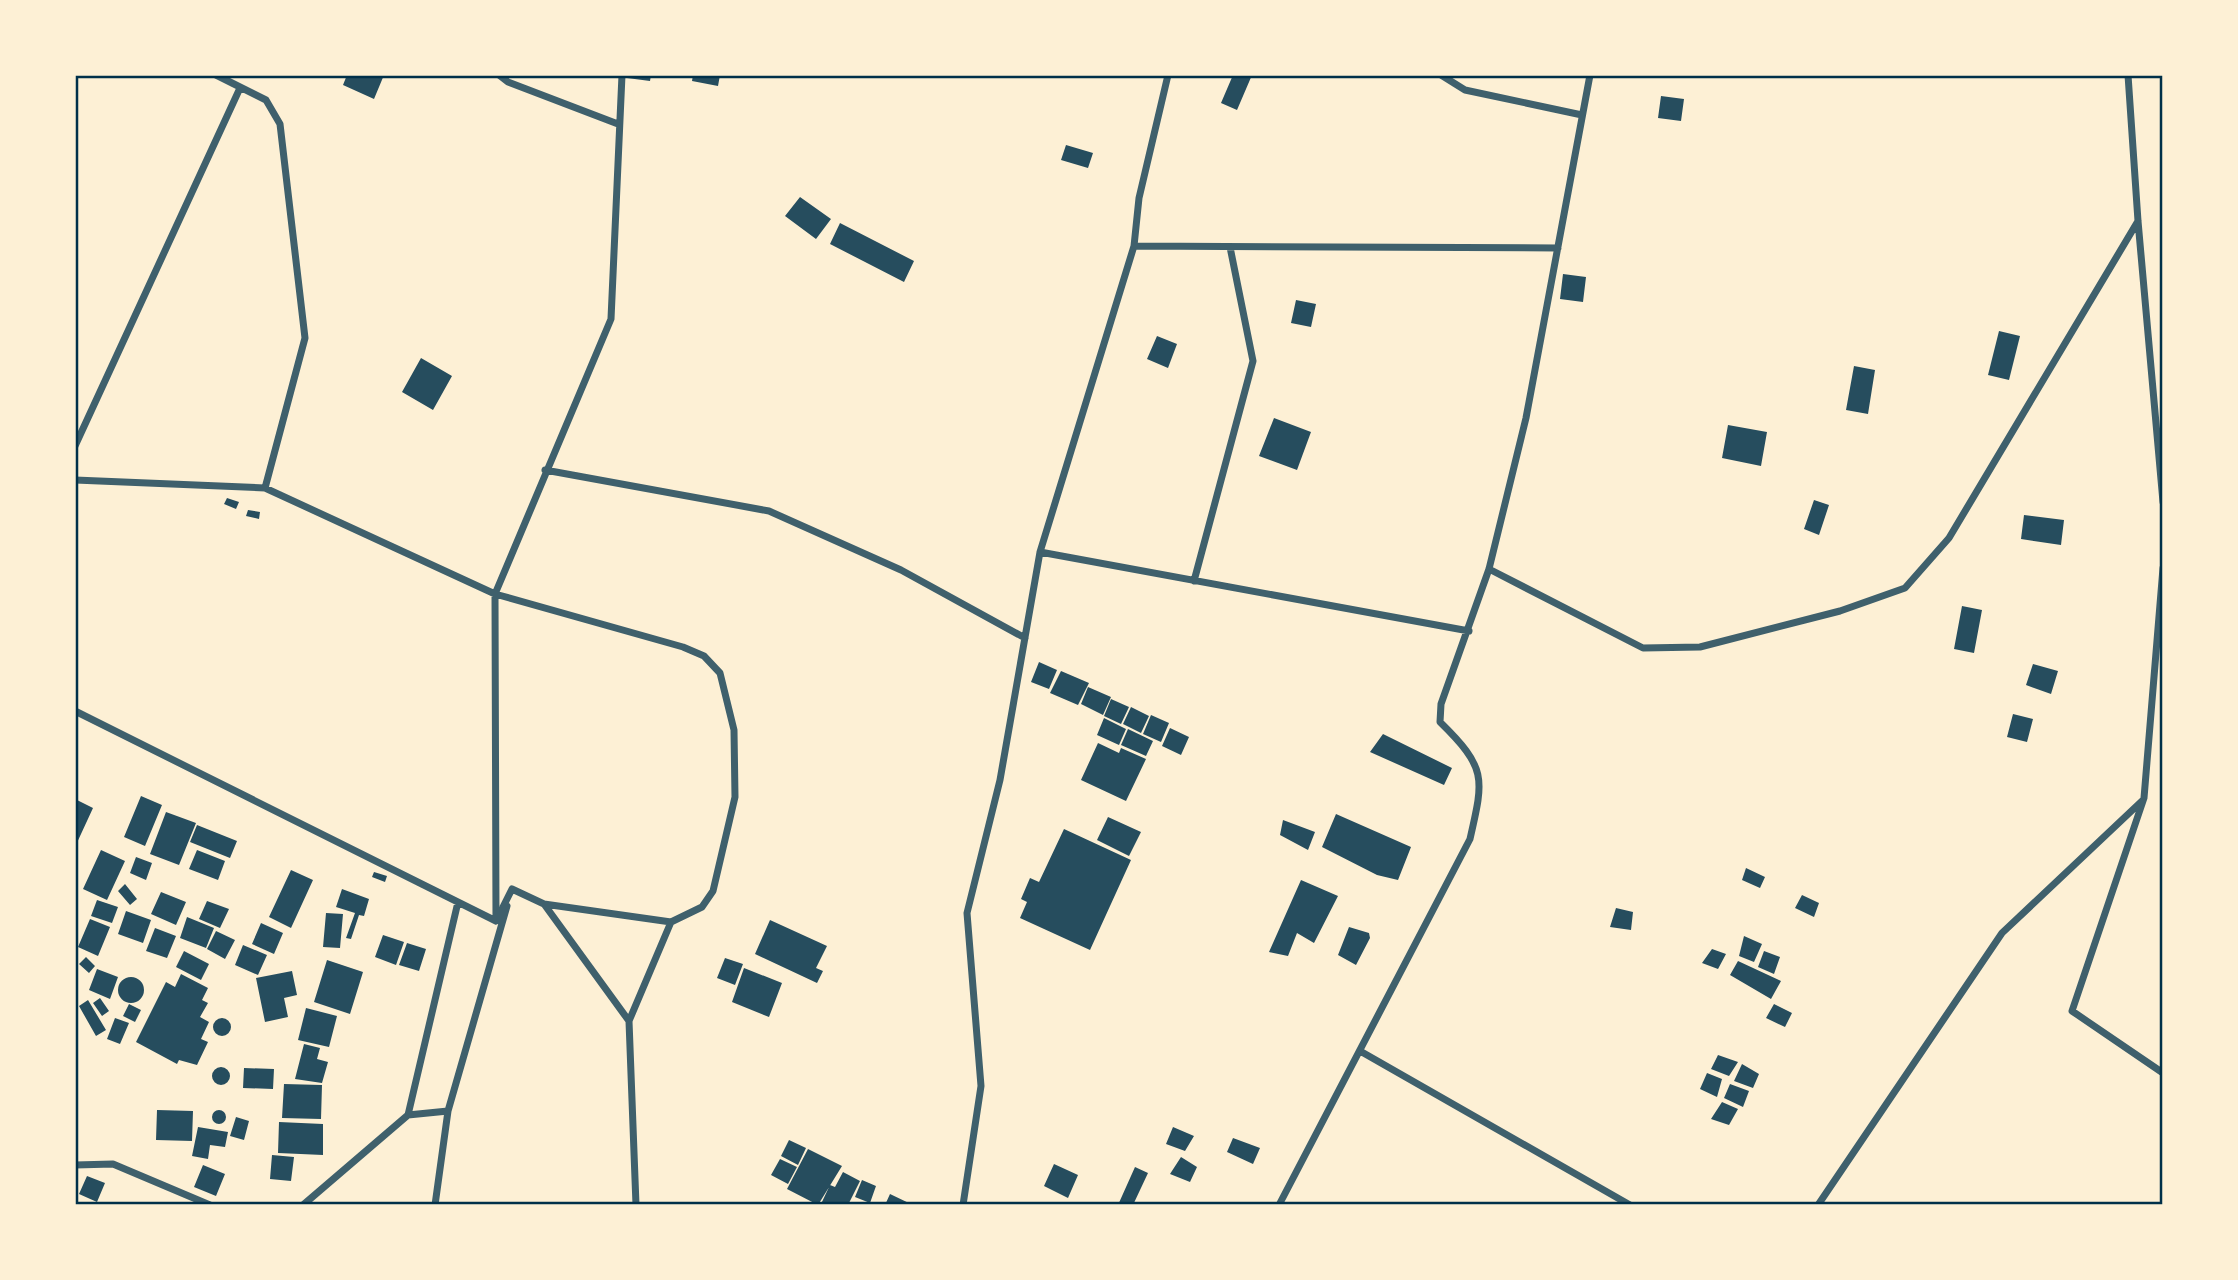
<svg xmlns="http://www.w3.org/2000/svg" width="2238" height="1280" viewBox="0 0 2238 1280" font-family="Rubik,sans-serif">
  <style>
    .building { fill: #264d5e }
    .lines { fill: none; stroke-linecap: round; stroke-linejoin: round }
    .minor { stroke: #3f606c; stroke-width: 7 }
    .neatline { fill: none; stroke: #003049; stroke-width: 2.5 }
  </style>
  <rect width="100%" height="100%" fill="#fdf0d5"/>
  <path class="building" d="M347 75H384L374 99 343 85Z
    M628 75H651L650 81 627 78Z
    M693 75H720L718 86 692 81Z
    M1233 75H1252L1237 110 1221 103Z
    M1661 96 1684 99 1681 121 1658 118Z
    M1066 145 1093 153 1088 168 1061 160Z
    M800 197 831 219 816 239 785 216Z
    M840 223 914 261 904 282 830 244Z
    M1563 274 1586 277 1583 302 1560 299Z
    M1296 300 1316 304 1311 327 1291 323Z
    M1999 331 2020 336 2009 380 1988 375Z
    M1157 336 1177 344 1168 368 1147 359Z
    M421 358 452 376 433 410 402 392Z
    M1854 366 1875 370 1868 414 1846 410Z
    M1274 418 1311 432 1297 470 1259 456Z
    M1728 425 1767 432 1761 466 1722 458Z
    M227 498 239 502 236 509 224 504Z
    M1814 500 1829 505 1819 535 1804 529Z
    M248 510 260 512 259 519 246 516Z
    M2024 515 2064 520 2061 545 2021 539Z
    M1962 606 1982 610 1974 653 1954 649Z
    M1039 662 1057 670 1049 689 1031 682Z
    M2033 664 2058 671 2051 694 2026 685Z
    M1061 671 1089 683 1078 705 1050 693Z
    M1088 687 1111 697 1103 715 1081 704Z
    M1111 699 1129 707 1121 724 1104 716Z
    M1131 707 1149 716 1141 733 1123 724Z
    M2013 714 2033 719 2027 742 2007 737Z
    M1151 715 1169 723 1161 742 1143 734Z
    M1104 718 1126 729 1119 745 1097 735Z
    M1170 728 1189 737 1181 755 1162 746Z
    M1128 729 1153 741 1146 756 1121 745Z
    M1383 734 1452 768 1444 785 1370 752Z
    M1098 743 1119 753 1121 748 1146 759 1126 801 1081 780Z
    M141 796 162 805 145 846 124 837Z
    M75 799 93 808 75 847Z
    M166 812 196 823 179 865 150 854Z
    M1336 814 1411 847 1398 880 1377 875 1322 847Z
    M1108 817 1141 832 1129 856 1097 840Z
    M1283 820 1315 832 1308 850 1280 835Z
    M197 825 237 841 230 858 190 842Z
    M1064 829 1131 860 1090 950 1020 918 1027 902 1021 899 1030 878 1039 882Z
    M101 850 125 861 107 900 83 889Z
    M197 850 225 861 218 880 189 869Z
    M136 857 152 863 146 880 130 873Z
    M1746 868 1765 877 1760 888 1742 880Z
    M291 870 313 880 291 928 269 917Z
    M374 872 387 876 385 882 372 877Z
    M1301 880 1338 896 1314 943 1297 933 1288 956 1269 952Z
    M125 884 137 899 130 905 118 891Z
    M342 889 369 899 364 916 359 915 351 939 346 938 355 913 336 907Z
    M161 892 186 902 176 925 151 914Z
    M1802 895 1819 903 1814 917 1795 908Z
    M97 900 118 907 112 923 91 916Z
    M207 901 229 909 220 928 199 919Z
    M1616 908 1633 912 1631 930 1610 927Z
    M126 911 151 920 143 943 118 934Z
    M326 913 343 914 340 948 323 947Z
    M187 917 214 928 206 948 180 938Z
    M90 919 110 927 98 956 78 947Z
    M770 920 827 946 816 968 823 971 817 983 755 954Z
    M261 923 283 933 274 954 252 944Z
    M1349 927 1369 933 1370 938 1356 965 1338 955Z
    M155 928 176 936 167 958 146 951Z
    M216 931 235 940 225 959 207 949Z
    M383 935 404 942 396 965 375 957Z
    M1744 936 1762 944 1754 962 1739 956Z
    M407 943 426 949 419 971 399 965Z
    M243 945 267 955 258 975 235 965Z
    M1712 949 1726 954 1718 969 1702 963Z
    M184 951 209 964 201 980 176 967Z
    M1764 951 1780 957 1774 974 1758 967Z
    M86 957 95 966 89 973 79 964Z
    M725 958 743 964 735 985 717 978Z
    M327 960 363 972 350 1014 314 1002Z
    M1738 961 1781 981 1771 999 1730 975Z
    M744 968 782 983 769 1017 732 1002Z
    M97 969 118 977 110 999 89 990Z
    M292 971 297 995 284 998 288 1017 265 1022 256 978Z
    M181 974 208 988 202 1000 208 1003 200 1017 209 1022 201 1039 208 1042 197 1065 179 1060 177 1064 136 1042 166 982 175 987Z
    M118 990a13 13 0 1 1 26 0a13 13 0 1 1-26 0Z
    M100 998 109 1011 102 1016 93 1003Z
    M88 1000 106 1030 96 1036 79 1006Z
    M129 1004 141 1010 135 1022 123 1016Z
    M1774 1004 1792 1013 1785 1027 1766 1018Z
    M306 1008 337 1016 329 1047 298 1040Z
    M115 1018 129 1023 120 1044 107 1039Z
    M213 1027a9 9 0 1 1 18 0a9 9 0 1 1-18 0Z
    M304 1044 320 1048 317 1059 328 1062 322 1083 295 1079Z
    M1718 1055 1738 1062 1729 1076 1711 1069Z
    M1742 1064 1759 1074 1753 1088 1734 1081Z
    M212 1076a9 9 0 1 1 18 0a9 9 0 1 1-18 0Z
    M244 1068 274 1069 273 1089 243 1088Z
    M1707 1073 1722 1079 1717 1097 1700 1089Z
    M284 1084 322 1085 321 1119 282 1118Z
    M1730 1084 1749 1091 1743 1107 1724 1098Z
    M1722 1102 1738 1109 1729 1125 1711 1119Z
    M157 1110 193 1111 192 1141 156 1140Z
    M212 1117a7 7 0 1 1 14 0a7 7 0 1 1-14 0Z
    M236 1117 249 1121 244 1140 230 1136Z
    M279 1122 323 1124V1155L278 1153Z
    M198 1127 228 1132 225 1147 210 1145 208 1159 192 1156Z
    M1173 1127 1194 1136 1185 1151 1166 1144Z
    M1233 1138 1260 1148 1253 1164 1227 1152Z
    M789 1140 806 1148 798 1165 781 1156Z
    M808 1149 842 1166 818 1205 787 1189Z
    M272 1155 294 1157 291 1181 270 1179Z
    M1181 1157 1197 1167 1190 1182 1170 1174Z
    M780 1159 797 1167 788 1184 771 1175Z
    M1054 1164 1078 1175 1068 1198 1044 1186Z
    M203 1165 225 1174 216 1196 194 1187Z
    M1135 1167 1148 1173 1133 1205H1118Z
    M843 1172 860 1181 848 1205 821 1204 830 1185 835 1187Z
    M87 1176 105 1183 97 1202 79 1194Z
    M862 1180 876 1186 870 1203 855 1197Z
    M890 1194 913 1205H885Z"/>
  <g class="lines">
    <path class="minor" d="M216 75 266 100 280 124 305 338 265 488
      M499 75 508 82 618 124
      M1441 75 1465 90 1582 115
      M2128 75 2138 221 2163 502
      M1134 246 1558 248
      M75 446 240 88
      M545 470 769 511 901 570 1025 638
      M75 480 265 488 495 594 683 647 704 656 720 673 734 730 735 797 713 891 702 907 671 922 629 1021 636 1205
      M1040 552 1469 631
      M2163 568 2144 798 2072 1011 2163 1073
      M1489 569 1643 648 1700 647 1840 611 1905 588 1949 538 2138 221
      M1194 581 1253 361 1230 247
      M75 711 496 921 512 889 544 904 671 922
      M544 904 629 1021
      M496 921 495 594 611 319 622 75
      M1360 1051 1630 1205
      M408 1115 458 902
      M75 1165 113 1164 210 1205
      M303 1205 408 1115 448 1111
      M435 1205 448 1111 507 906
      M963 1205 981 1086 967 913 1000 780 1040 552 1134 246 1139 198 1168 75
      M1279 1205 1470 839C1484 778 1487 768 1440 722L1441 704 1489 569 1526 418 1590 75
      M1818 1205 2002 933 2142 801"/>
  </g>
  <rect width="2238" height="1280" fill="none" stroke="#fdf0d5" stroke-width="154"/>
  <rect x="77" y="77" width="2084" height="1126" class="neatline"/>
</svg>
